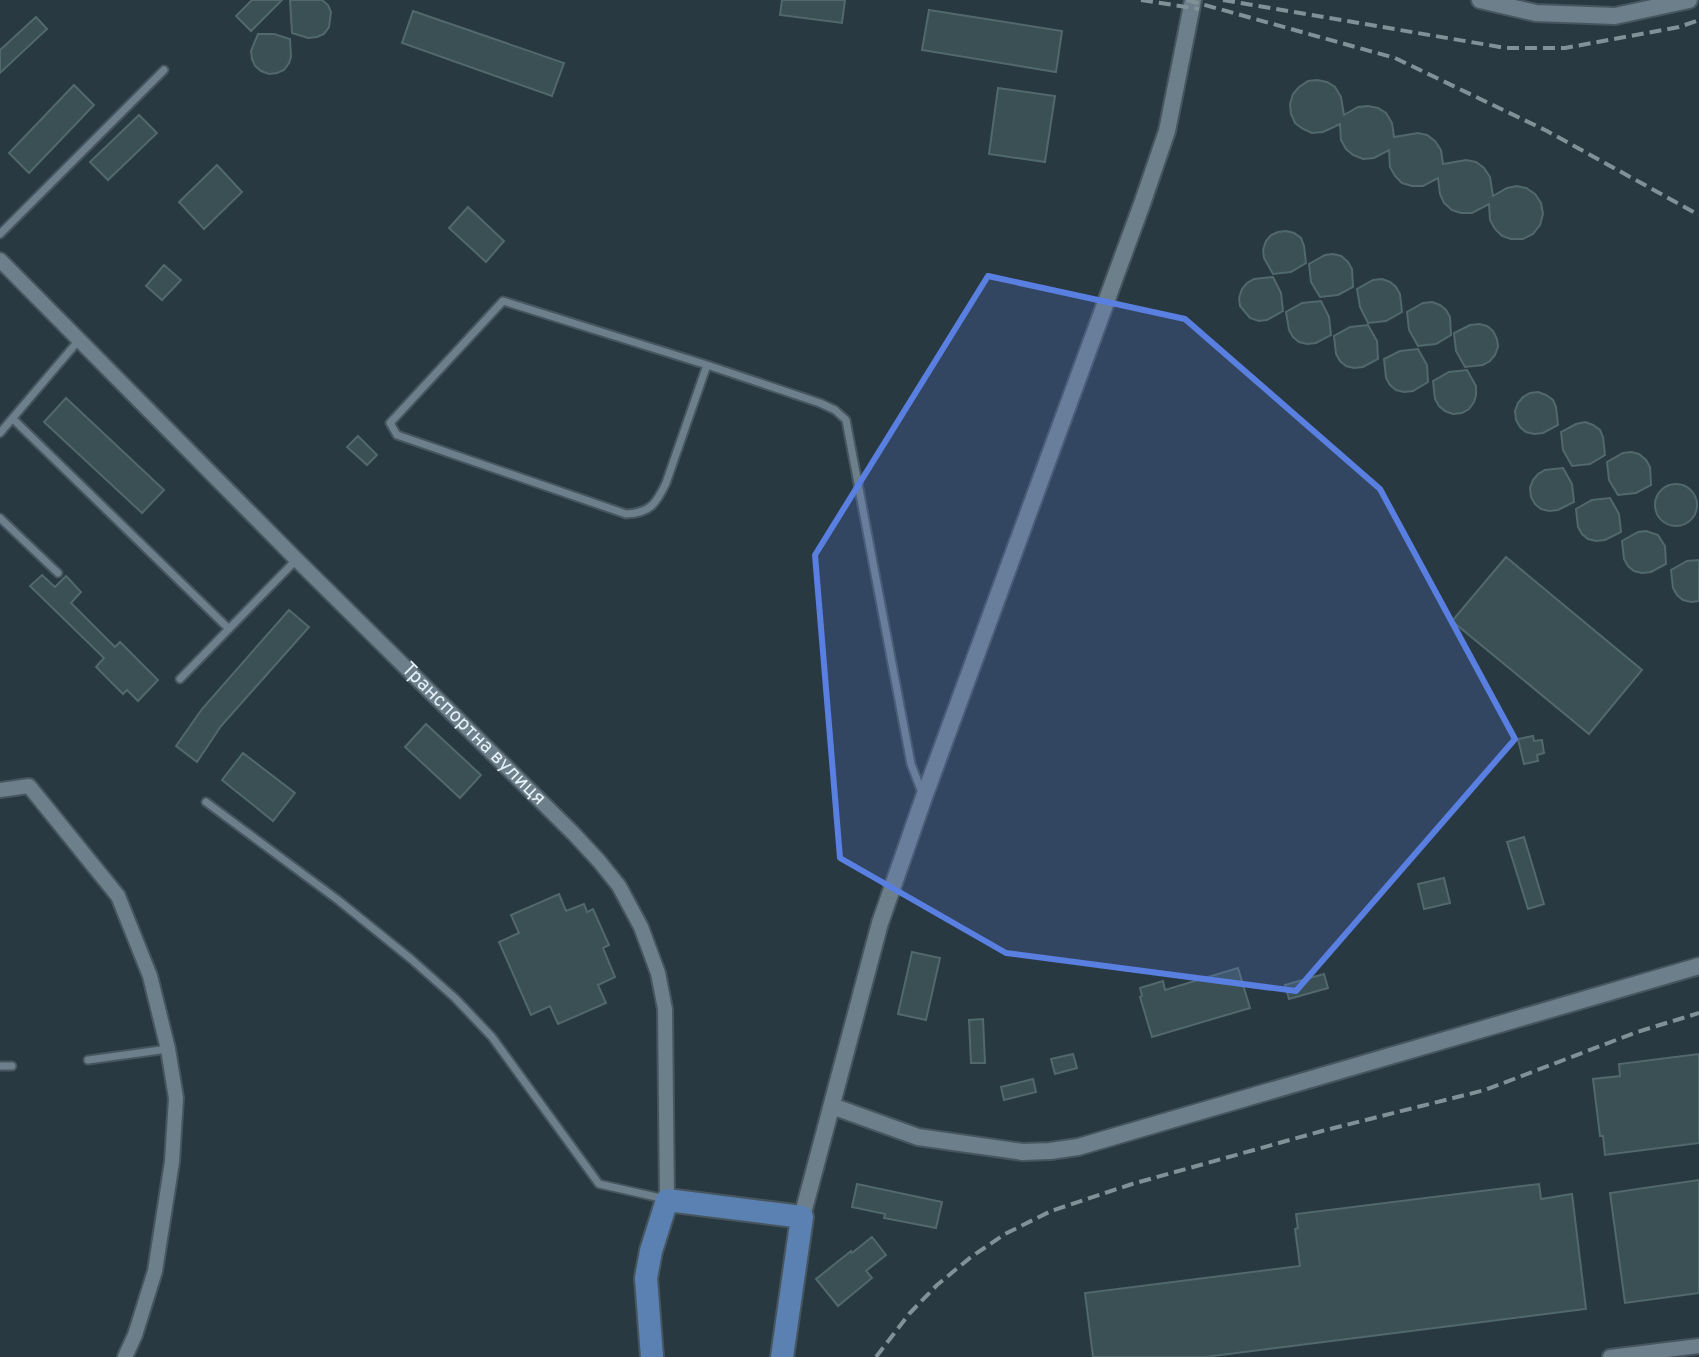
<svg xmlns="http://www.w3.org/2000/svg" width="1699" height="1357" viewBox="0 0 1699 1357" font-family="Overpass,sans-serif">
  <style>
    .building { fill: #3a5054; stroke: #51686c; stroke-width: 2 }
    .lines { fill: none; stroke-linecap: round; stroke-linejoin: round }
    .service-casing { stroke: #47565e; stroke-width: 11 }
    .minor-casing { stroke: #47565e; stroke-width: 18 }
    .tertiary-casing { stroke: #47565e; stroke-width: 20 }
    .primary-casing { stroke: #47565e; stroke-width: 26 }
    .service { stroke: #6c7f8a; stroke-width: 7 }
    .minor { stroke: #6c7f8a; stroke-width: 14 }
    .tertiary { stroke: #6c7f8a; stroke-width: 16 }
    .primary { stroke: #5a81b2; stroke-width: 22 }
    .rail { stroke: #829097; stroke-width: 4; stroke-dasharray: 12 6; stroke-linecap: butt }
    .marked { fill: #597fe1; fill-opacity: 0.2; stroke: #597fe1; stroke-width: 6; stroke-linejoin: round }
    .labels { text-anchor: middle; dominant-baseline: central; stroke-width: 6; stroke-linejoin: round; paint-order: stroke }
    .street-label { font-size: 20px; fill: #e5f0f6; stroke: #283942 }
  </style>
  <rect width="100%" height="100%" fill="#283942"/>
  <path class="building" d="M252 0H282L251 31 236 16Z
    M290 0H322L328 5 331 12 329 27 324 34 317 37 308 38 292 33Z
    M782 0H845L842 23 780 15Z
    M929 10 1062 31 1056 72 922 50Z
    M413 11 564 63 552 96 402 43Z
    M36 17 47 29 0 73V50Z
    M258 34H274L290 39 291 57 289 63 284 70 277 73 269 74 261 71 255 66 252 59 251 51Z
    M1317 80 1327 82 1335 87 1341 97 1344 115 1358 107 1368 106 1378 108 1386 113 1392 123 1394 137 1418 133 1427 135 1435 141 1441 150 1443 164 1466 160 1476 162 1484 168 1490 177 1493 196 1507 188 1517 186 1526 188 1535 194 1541 203 1543 214 1540 225 1533 234 1523 239H1511L1502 236 1495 229 1490 220 1489 204 1472 213H1461L1452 210 1444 203 1440 194 1438 178 1423 186H1412L1402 183 1395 176 1390 167 1389 150 1374 158 1363 159 1353 155 1346 149 1341 140 1340 124 1323 132 1312 133 1303 129 1295 123 1291 114 1290 104 1293 94 1299 87 1308 81Z
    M74 85 94 105 29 173 9 153Z
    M998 88 1055 96 1045 162 989 154Z
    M139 115 157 133 108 180 90 162Z
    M217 165 242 192 204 229 179 202Z
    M468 207 504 241 486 262 449 228Z
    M1286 231 1294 233 1301 238 1304 246 1306 263 1291 272 1273 274 1264 258 1263 250 1266 241 1271 235 1278 232Z
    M1333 254 1341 256 1348 262 1352 269 1353 287 1338 295 1320 297 1311 282 1309 264 1325 255Z
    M164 265 181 280 162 300 146 286Z
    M1273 277 1281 293 1283 311 1267 320 1259 321 1250 318 1240 306 1239 298 1242 289 1247 283 1254 279Z
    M1382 279 1390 282 1396 287 1400 294 1402 312 1386 321 1368 323 1360 307 1357 289 1373 280Z
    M1321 301 1329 317 1331 335 1316 343 1307 344 1299 342 1293 337 1289 330 1286 312 1302 303Z
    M1432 302 1440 305 1446 310 1450 317 1451 335 1436 344 1418 346 1409 330 1407 312 1423 303Z
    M1479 324 1487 326 1493 331 1497 339 1498 347 1495 355 1490 361 1483 365 1465 367 1456 351 1454 333 1470 325Z
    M1368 325 1377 341 1378 359 1363 367 1354 368 1346 366 1340 361 1336 354 1334 336 1350 327Z
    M1418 349 1427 365 1428 382 1413 391 1404 392 1396 390 1390 385 1386 378 1384 359 1400 351Z
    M1467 370 1476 386V395L1474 402 1469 409 1462 413 1453 414 1445 411 1439 406 1435 399 1433 381 1449 372Z
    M1538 392 1546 395 1553 400 1556 407 1558 425 1543 433 1534 434 1526 432 1520 427 1516 420 1515 411 1518 403 1523 397 1530 393Z
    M66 398 164 490 142 513 44 422Z
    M1585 422 1593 425 1600 430 1603 437 1605 455 1590 464 1572 466 1563 450 1561 432 1576 424Z
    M358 436 377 455 367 465 347 447Z
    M1631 452 1639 454 1646 460 1650 467 1651 485 1636 493 1618 495 1609 480 1607 462 1623 453Z
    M1563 468 1572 484 1574 502 1558 510 1549 511 1541 509 1535 504 1531 497 1530 488 1533 480 1538 474 1545 470Z
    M1655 505a21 21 0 1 1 42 0a21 21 0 1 1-42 0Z
    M1610 498 1619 514 1621 532 1605 540 1596 541 1588 539 1582 534 1578 527 1576 509 1592 500Z
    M1646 531 1658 535 1665 546 1666 564 1651 572 1642 573 1634 571 1628 566 1624 559 1622 541 1638 532Z
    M1506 557 1642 670 1589 734 1452 621Z
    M1699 560V601L1691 602 1683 600 1677 595 1673 588 1671 570 1687 561Z
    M42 575 55 587 66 576 81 592 71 603 115 647 120 642 158 680 138 701 127 690 123 694 96 667 104 658 30 586Z
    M289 610 309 627 221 726 197 762 176 746 202 709Z
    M426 724 481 775 460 798 405 747Z
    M1533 736 1534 741 1542 740 1544 753 1537 755 1538 761 1524 764 1518 739Z
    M243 753 295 793 273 821 222 780Z
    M1524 837 1544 904 1528 909 1507 842Z
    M1444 878 1450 903 1424 909 1418 884Z
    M559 894 566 911 584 904 587 912 593 909 609 945 603 948 615 977 598 985 606 1003 558 1024 550 1006 531 1015 499 942 519 933 511 915Z
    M912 952 940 958 926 1020 898 1014Z
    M1238 968 1250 1008 1152 1037 1140 997 1142 996 1140 988 1163 981 1165 990Z
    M1324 974 1328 988 1289 999 1285 985Z
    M983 1019 985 1063H971L969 1020Z
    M1073 1054 1077 1068 1055 1074 1051 1059Z
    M1699 1054V1143L1605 1155 1603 1136H1600L1593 1079 1620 1076 1619 1064Z
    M1033 1079 1036 1092 1004 1100 1001 1087Z
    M1699 1180V1293L1625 1303 1610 1193Z
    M857 1184 942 1202 936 1228 884 1218 885 1214 852 1207Z
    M1539 1184 1541 1199 1572 1194 1586 1309 1205 1357H1093L1085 1293 1300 1266 1295 1229 1298 1228 1296 1214Z
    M872 1237 886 1255 866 1271 872 1278 838 1306 816 1279 851 1251 852 1253Z"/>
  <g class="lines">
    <g class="service-casing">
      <path id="service" d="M0 234 164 70
        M707 365 666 483C656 504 650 513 626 514L397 435 390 423 503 301 707 365 820 403 835 410 846 420 911 764 923 795
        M13 419 229 629
        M0 433 79 340
        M0 518 58 573
        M180 679 296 560
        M206 802 338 900 411 959 455 998 492 1037 599 1184 665 1199
        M88 1060 168 1049
        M0 1066H12"/>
    </g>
    <g class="minor-casing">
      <g id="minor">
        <path id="s1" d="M0 260 297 560 573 833 599 861 619 886 641 927 658 973 665 1009 667 1200"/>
        <path d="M0 790 29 786 118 896 150 976 168 1049 176 1098 172 1162 155 1271 135 1335 125 1357"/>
        <path d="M1610 1357 1699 1346"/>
      </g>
    </g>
    <g class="tertiary-casing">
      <path id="tertiary" d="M1480 0 1536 13 1615 16 1689 0
        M832 1106 918 1137 1023 1152 1050 1151 1078 1147 1699 966
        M802 1217 880 923 924 797 1142 204 1167 131 1193 0"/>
    </g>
    <g class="primary-casing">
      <path id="primary" d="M652 1357 646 1278 651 1251 667 1200 802 1217 782 1357"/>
    </g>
    <use href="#service" class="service"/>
    <use href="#minor" class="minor"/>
    <use href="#tertiary" class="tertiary"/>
    <use href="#primary" class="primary"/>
    <path class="rail" d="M1141 0 1199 9
      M1187 0 1395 58 1547 131 1699 215
      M1223 0 1506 48H1565L1679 27 1699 20
      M876 1357 909 1314 937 1285 971 1257 1005 1234 1051 1211 1132 1184 1322 1131 1485 1090 1637 1032 1699 1013"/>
  </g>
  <path class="marked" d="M988 276 1185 319 1380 489 1515 739 1296 991 1006 953 840 858 815 555Z"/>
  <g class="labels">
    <g class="street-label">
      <text stroke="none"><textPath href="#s1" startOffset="670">Транспортна вулиця</textPath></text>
    </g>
  </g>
</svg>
